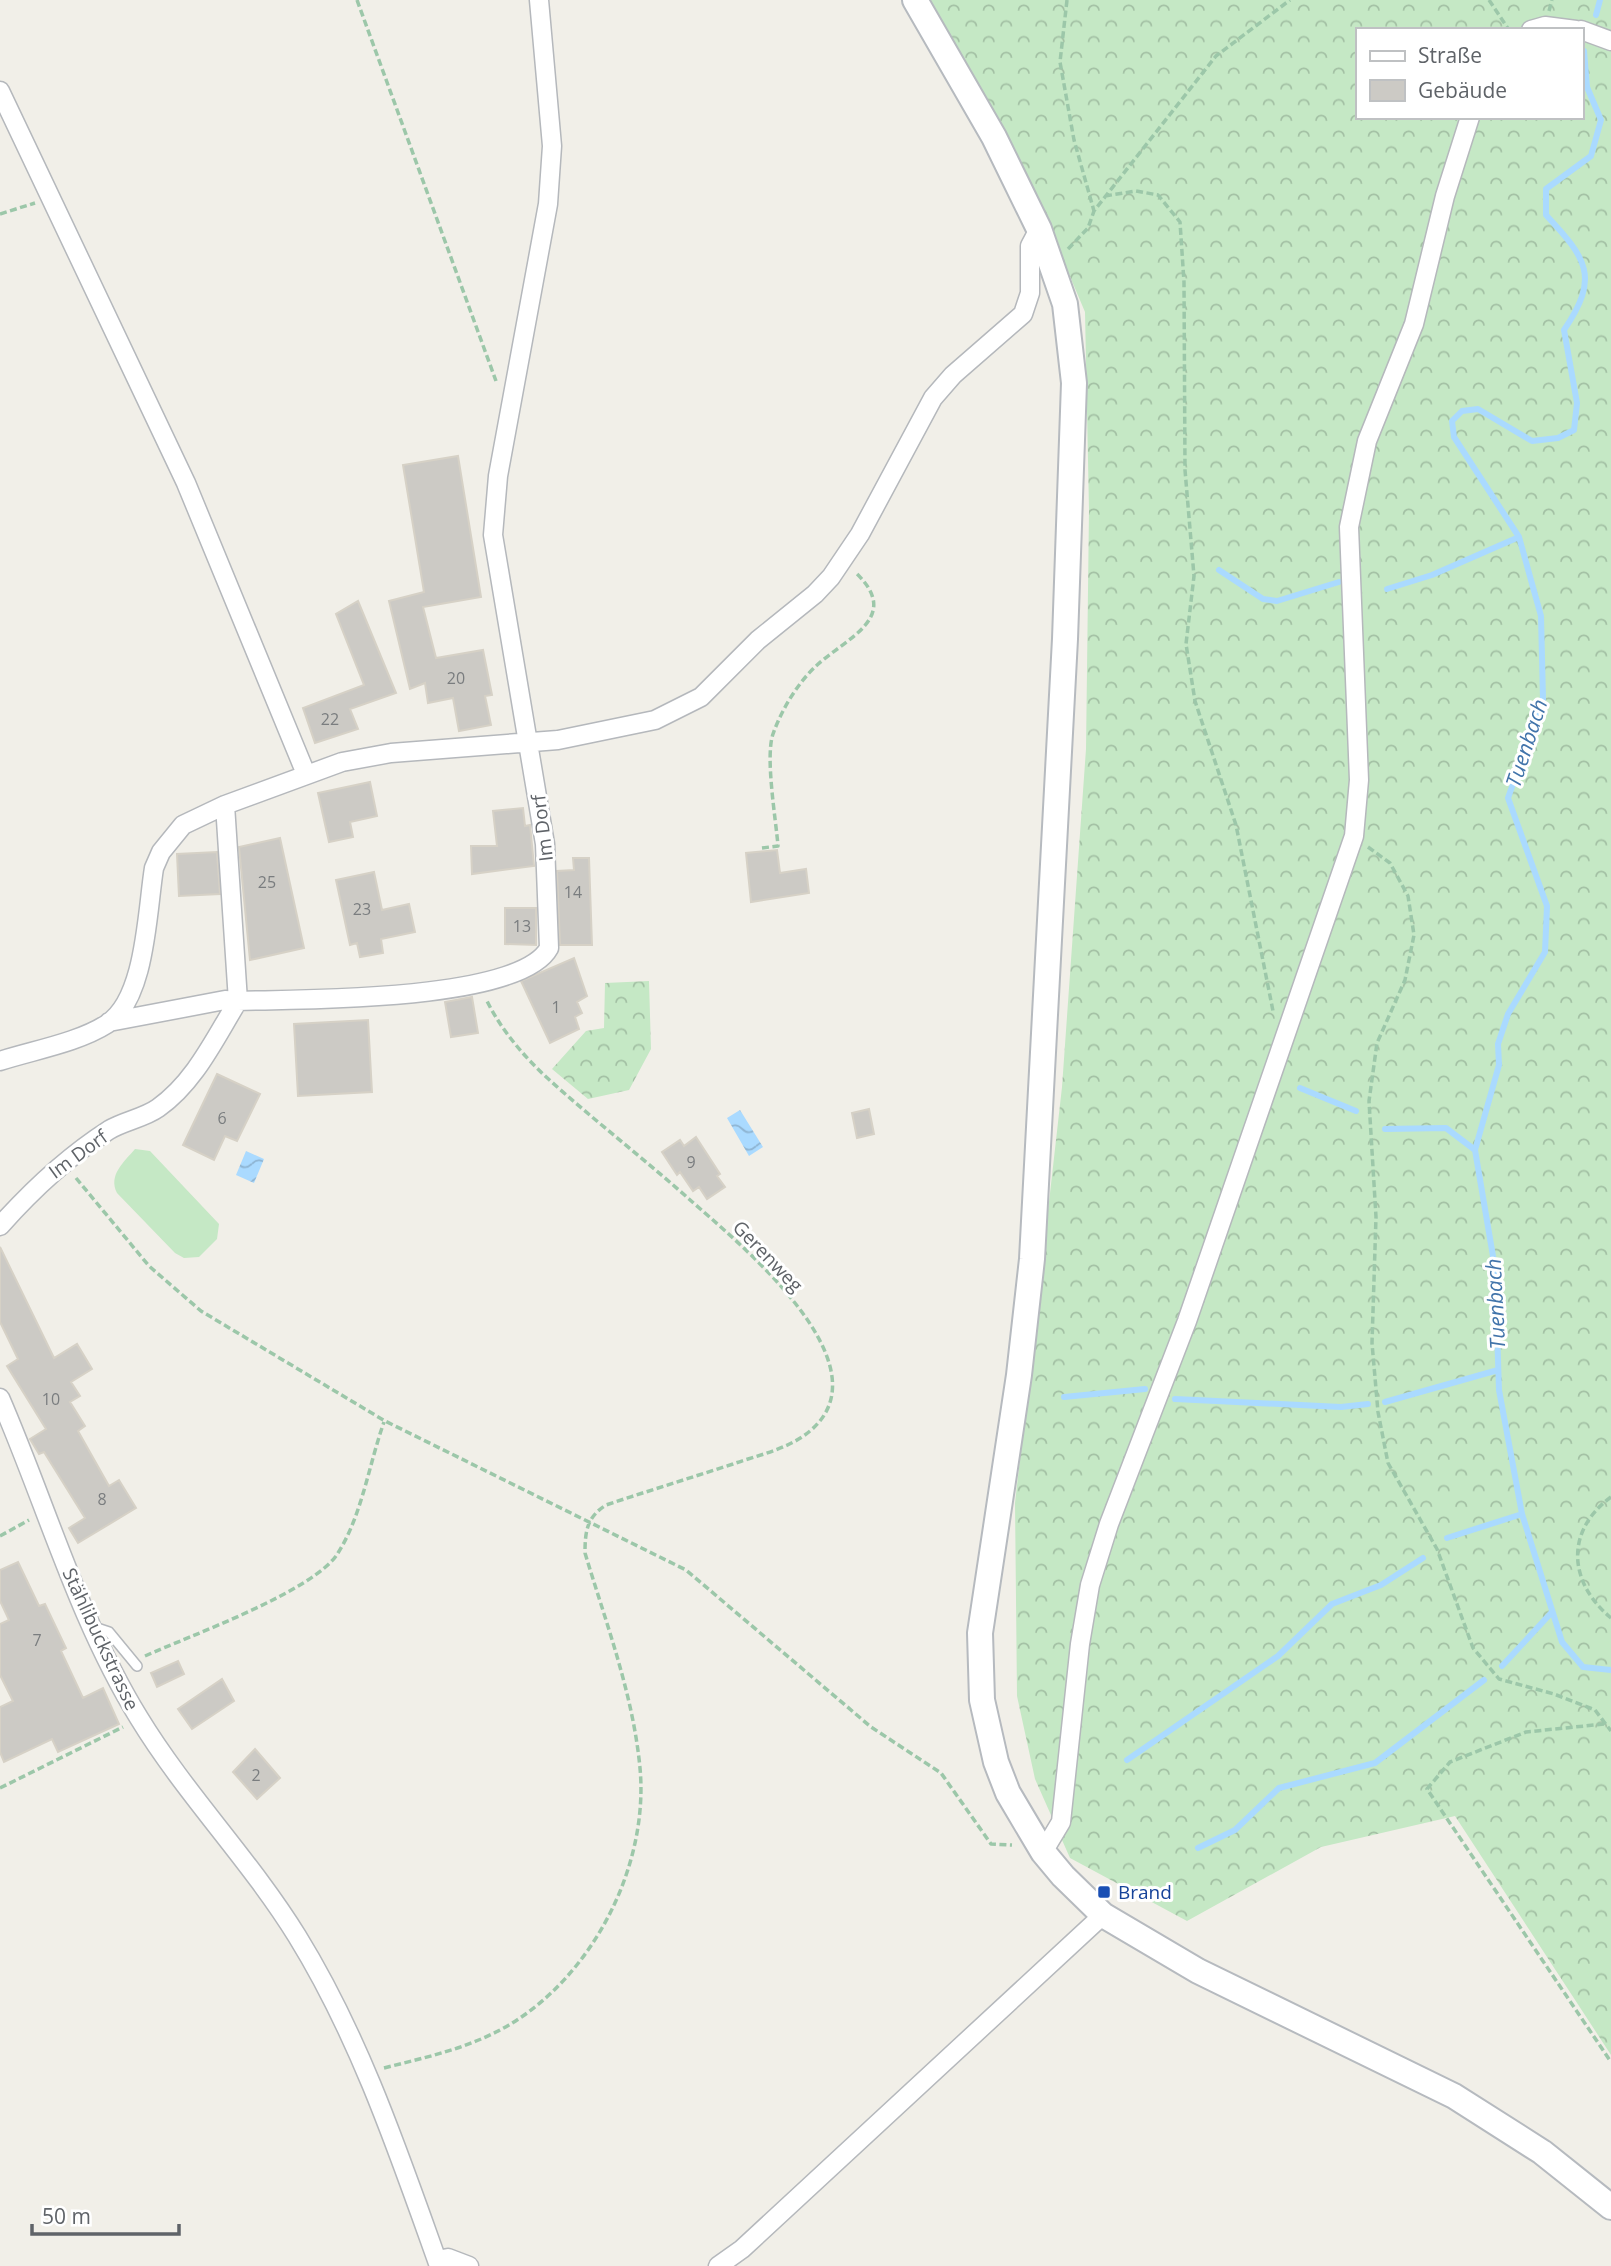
<svg xmlns="http://www.w3.org/2000/svg" width="1611" height="2266" viewBox="0 0 1611 2266" font-family="'Open Sans',sans-serif">
  <style>
    .green { fill: #c5e8c5 }
    .forest { fill: url(#forest-crowns); fill-rule: evenodd }
    .water { fill: url(#water-waves) }
    .lines { fill: none; stroke-linecap: round; stroke-linejoin: round }
    .stream { stroke: #aadaff; stroke-width: 6 }
    .building { fill: #cccac5; stroke: #d6d1c6; stroke-width: 2 }
    .lane-casing { stroke: #b5b8bc; stroke-width: 12 }
    .street-casing { stroke: #b5b8bc; stroke-width: 21 }
    .secondary-casing { stroke: #b6babf; stroke-width: 28 }
    .path { stroke: #9cc7a9; stroke-width: 3.5; stroke-dasharray: 7 3.5; stroke-linecap: butt }
    .lane { stroke: #fff; stroke-width: 9 }
    .street { stroke: #fff; stroke-width: 18 }
    .secondary { stroke: #fff; stroke-width: 24 }
    .transit-dot { fill: #1a4fb4; stroke: #fff; stroke-width: 2.5 }
    .labels { text-anchor: middle; dominant-baseline: central; stroke-width: 6; stroke-linejoin: round; paint-order: stroke }
    .number-label { font-size: 16px; fill: #7a7d7f }
    .street-label { font-size: 19px; fill: #5f6368; stroke: #fff }
    .transit-label { font-size: 19px; fill: #164399; stroke: #fff; text-anchor: start }
    .water-label { font-size: 21px; font-style: italic; fill: #4174aa; stroke: #fff }
  </style>
  <defs>
    <pattern id="forest-crowns" width="20" height="18" patternUnits="userSpaceOnUse" patternTransform="scale(1.75)"><rect width="20" height="18" fill="#c5e8c5"/><path d="M2 6a3 3 0 1 1 6 0M12 15a3 3 0 1 1 6 0" fill="none" stroke="#a3c0a4"/></pattern>
    <pattern id="water-waves" width="16" height="10" patternUnits="userSpaceOnUse" patternTransform="scale(1.75)"><rect width="16" height="10" fill="#aadaff"/><path d="M0 5q4-4 8 0t8 0" fill="none" stroke="#8eb4d2"/></pattern>
  </defs>
  <rect width="100%" height="100%" fill="#f1efe8"/>
  <path class="green" d="M135 1149 150 1151 219 1224 217 1239 199 1257 184 1258 175 1253 117 1193C108 1175 124 1162 135 1149Z"/>
  <path class="forest" d="M929 0H1611V2055L1455 1816 1321 1847 1187 1921 1070 1858 1035 1779 1017 1696 1015 1503 1062 1087 1086 749 1089 510 1085 312 1044 215ZM1357 30H1581V117H1357Z
    M649 981 651 1049 629 1090 588 1099 552 1069 586 1031 604 1028 605 983Z"/>
  <path class="water" d="M740 1110 763 1147 749 1156 727 1118Z
    M246 1151 264 1159 254 1183 236 1175Z"/>
  <g class="lines">
    <path class="stream" d="M1596 15 1600 0
      M1584 51 1587 87 1601 120 1591 156 1546 189V215C1587 259 1600 277 1564 330L1577 403 1574 430 1558 438 1532 441 1478 409 1462 411 1452 421 1454 437 1519 537 1541 616 1543 699 1508 798 1547 906 1545 952 1508 1014 1498 1044 1499 1065 1475 1150 1495 1268 1499 1390 1522 1514 1562 1642 1583 1667 1611 1670
      M1219 570 1263 599 1277 601 1339 582
      M1387 589 1432 575 1519 537
      M1300 1088 1356 1111
      M1385 1129 1446 1128 1475 1150
      M1064 1397 1145 1389
      M1175 1399 1341 1407 1368 1404
      M1385 1402 1498 1370
      M1447 1538 1522 1514
      M1502 1666 1552 1612
      M1127 1760 1278 1656 1332 1604 1381 1585 1423 1558
      M1198 1848 1235 1830 1279 1788 1375 1763 1484 1680"/>
  </g>
  <path class="building" d="M458 456 481 597 423 607 436 658 483 650 492 695 485 696 491 725 459 731 453 698 428 703 425 683 410 689 389 601 424 592 403 465Z
    M358 601 396 693 350 709 358 729 315 743 303 708 364 685 336 614Z
    M370 782 377 816 350 822 353 837 329 842 318 793Z
    M523 808 525 826 530 825 534 866 472 874 471 846H497L493 811Z
    M280 838 304 948 250 960 239 847Z
    M777 850 780 873 806 869 809 893 751 902 746 853Z
    M217 852 220 894 179 896 177 854Z
    M573 858H589L592 945H560L557 871 574 870Z
    M374 872 382 910 409 904 415 932 381 939 383 953 360 957 357 943 350 945 336 880Z
    M505 908H536V945L505 944Z
    M574 958 587 996 577 1002 582 1013 575 1017 579 1029 550 1043 521 981Z
    M472 997 478 1033 451 1037 445 1002Z
    M368 1020 372 1092 298 1096 294 1024Z
    M217 1074 260 1094 237 1141 225 1136 214 1160 183 1145Z
    M869 1109 874 1134 857 1138 852 1113Z
    M696 1137 720 1174 717 1176 725 1187 707 1199 699 1187 693 1191 680 1172 677 1175 662 1152 680 1140 684 1146Z
    M0 1247 54 1358 77 1344 92 1369 71 1382 80 1396 70 1402 85 1426 78 1431 109 1486 119 1480 136 1508 78 1543 69 1528 85 1518 44 1452 39 1454 30 1439 46 1429 7 1366 18 1359 0 1322Z
    M18 1562 39 1606 45 1604 66 1648 61 1651 83 1698 103 1688 119 1724 58 1752 52 1739 4 1762 0 1752V1707L13 1701 0 1675V1624L9 1620 0 1601V1570Z
    M178 1661 184 1674 157 1687 151 1673Z
    M222 1679 234 1701 192 1729 178 1709Z
    M255 1749 280 1778 257 1799 233 1772Z"/>
  <g class="lines">
    <g class="lane-casing">
      <path id="lane" d="M94 1627 109 1632 137 1666"/>
    </g>
    <g class="street-casing">
      <path id="street" d="M1531 30 1545 26 1576 30
        M1581 30 1611 41
        M0 91 186 483 306 774
        M109 1022 225 1000 238 1001 225 805
        M0 1061C34 1050 77 1043 107 1024 146 999 147 911 154 868L161 852 183 825 225 805 342 762 391 753 558 740 655 720 701 697 758 640 815 594 831 577 860 534 933 398 953 375 1023 314 1030 293V246L1039 229
        M0 1226C33 1189 67 1157 109 1130 124 1121 144 1118 158 1108 195 1082 215 1038 238 1001 298 999 520 1002 549 948L545 844 493 535 498 476 548 204 552 146 539 0
        M0 1398C46 1504 78 1619 139 1718 186 1795 250 1860 297 1936 360 2038 399 2154 439 2266
        M1043 1852 1061 1822 1080 1644 1090 1585 1109 1524 1187 1321 1354 836 1359 780 1349 527 1367 441 1414 324 1445 196 1470 117
        M437 2260 448 2258 469 2266
        M718 2266 742 2249 1103 1915"/>
    </g>
    <g class="secondary-casing">
      <path id="secondary" d="M915 0 994 137 1039 229 1065 304 1074 383 1065 639 1032 1259 1019 1375 980 1633 982 1700 996 1762 1008 1793 1043 1852 1063 1876 1103 1915 1198 1971 1454 2096 1542 2152 1611 2207"/>
    </g>
    <path class="path" d="M357 0 496 381
      M1067 0 1060 62 1074 140 1094 211
      M1489 0 1509 30
      M1549 11 1552 0
      M1105 196 1136 191 1158 195 1180 222 1184 282 1185 470 1194 576 1186 644 1195 701 1236 825 1273 1011
      M0 214 35 203
      M1068 249 1088 228 1094 211 1216 56 1290 0
      M1368 847 1390 863 1408 896 1414 935 1405 980 1377 1043 1369 1101 1376 1217 1372 1343 1378 1412 1388 1463 1437 1549 1473 1648 1499 1679 1554 1694 1595 1710 1611 1731
      M762 848 778 846C776 820 765 757 773 734 781 711 797 684 815 667 845 638 904 618 855 572
      M76 1178 149 1266 201 1311 385 1421 686 1570 871 1727 941 1773 991 1844 1012 1845
      M1611 1497C1565 1531 1568 1582 1611 1618
      M0 1536 29 1520
      M145 1656C189 1636 315 1591 338 1553 362 1515 369 1464 384 1422
      M1604 1724 1526 1732 1450 1762 1427 1789 1611 2062
      M0 1788 123 1727
      M384 2068C427 2057 470 2048 509 2025 593 1975 649 1866 640 1768 633 1694 606 1623 585 1553 585 1531 587 1517 606 1505 648 1491 690 1478 733 1464 758 1455 789 1449 810 1431 890 1364 735 1240 689 1199 642 1157 591 1118 544 1075 521 1053 500 1028 486 999"/>
    <use href="#lane" class="lane"/>
    <use href="#street" class="street"/>
    <use href="#secondary" class="secondary"/>
  </g>
  <rect class="transit-dot" x="1097" y="1885" width="14" height="14" rx="3.5"/>
  <g class="labels">
    <g class="number-label">
      <text x="456" y="678">20</text>
      <text x="330" y="719">22</text>
      <text x="267" y="882">25</text>
      <text x="573" y="892">14</text>
      <text x="362" y="909">23</text>
      <text x="522" y="926">13</text>
      <text x="556" y="1007">1</text>
      <text x="222" y="1118">6</text>
      <text x="691" y="1162">9</text>
      <text x="51" y="1399">10</text>
      <text x="102" y="1499">8</text>
      <text x="37" y="1640">7</text>
      <text x="256" y="1775">2</text>
    </g>
    <g class="street-label">
      <text transform="translate(542 828) rotate(-97)">Im Dorf</text>
      <text transform="translate(78 1154) rotate(-36)">Im Dorf</text>
      <text transform="translate(768 1256) rotate(46)">Gerenweg</text>
      <text transform="translate(101 1639) rotate(65)">Stählibuckstrasse</text>
    </g>
    <g class="transit-label">
      <text x="1118" y="1892">Brand</text>
    </g>
    <g class="water-label">
      <text transform="translate(1526 743) rotate(-72)">Tuenbach</text>
      <text transform="translate(1495 1304) rotate(-93)">Tuenbach</text>
    </g>
  </g>
  <rect x="1356" y="28" width="228" height="91" fill="#ffffff" stroke="#bfc1c3" stroke-width="2"/>
  <rect x="1370" y="51" width="35" height="10" fill="#ffffff" stroke="#bfc1c3" stroke-width="2"/>
  <text x="1418" y="63" font-size="21" fill="#5f6368">Straße</text>
  <rect x="1370" y="80" width="35" height="21" fill="#cccac5" stroke="#bfc1c3" stroke-width="2"/>
  <text x="1418" y="98" font-size="21" fill="#5f6368">Gebäude</text>
  <path d="M32 2224v10h147v-10" fill="none" stroke="#5f6368" stroke-width="3.5"/>
  <text x="42" y="2224" font-size="21" fill="#5f6368" stroke="#ffffff" stroke-width="5" paint-order="stroke">50 m</text>
</svg>
